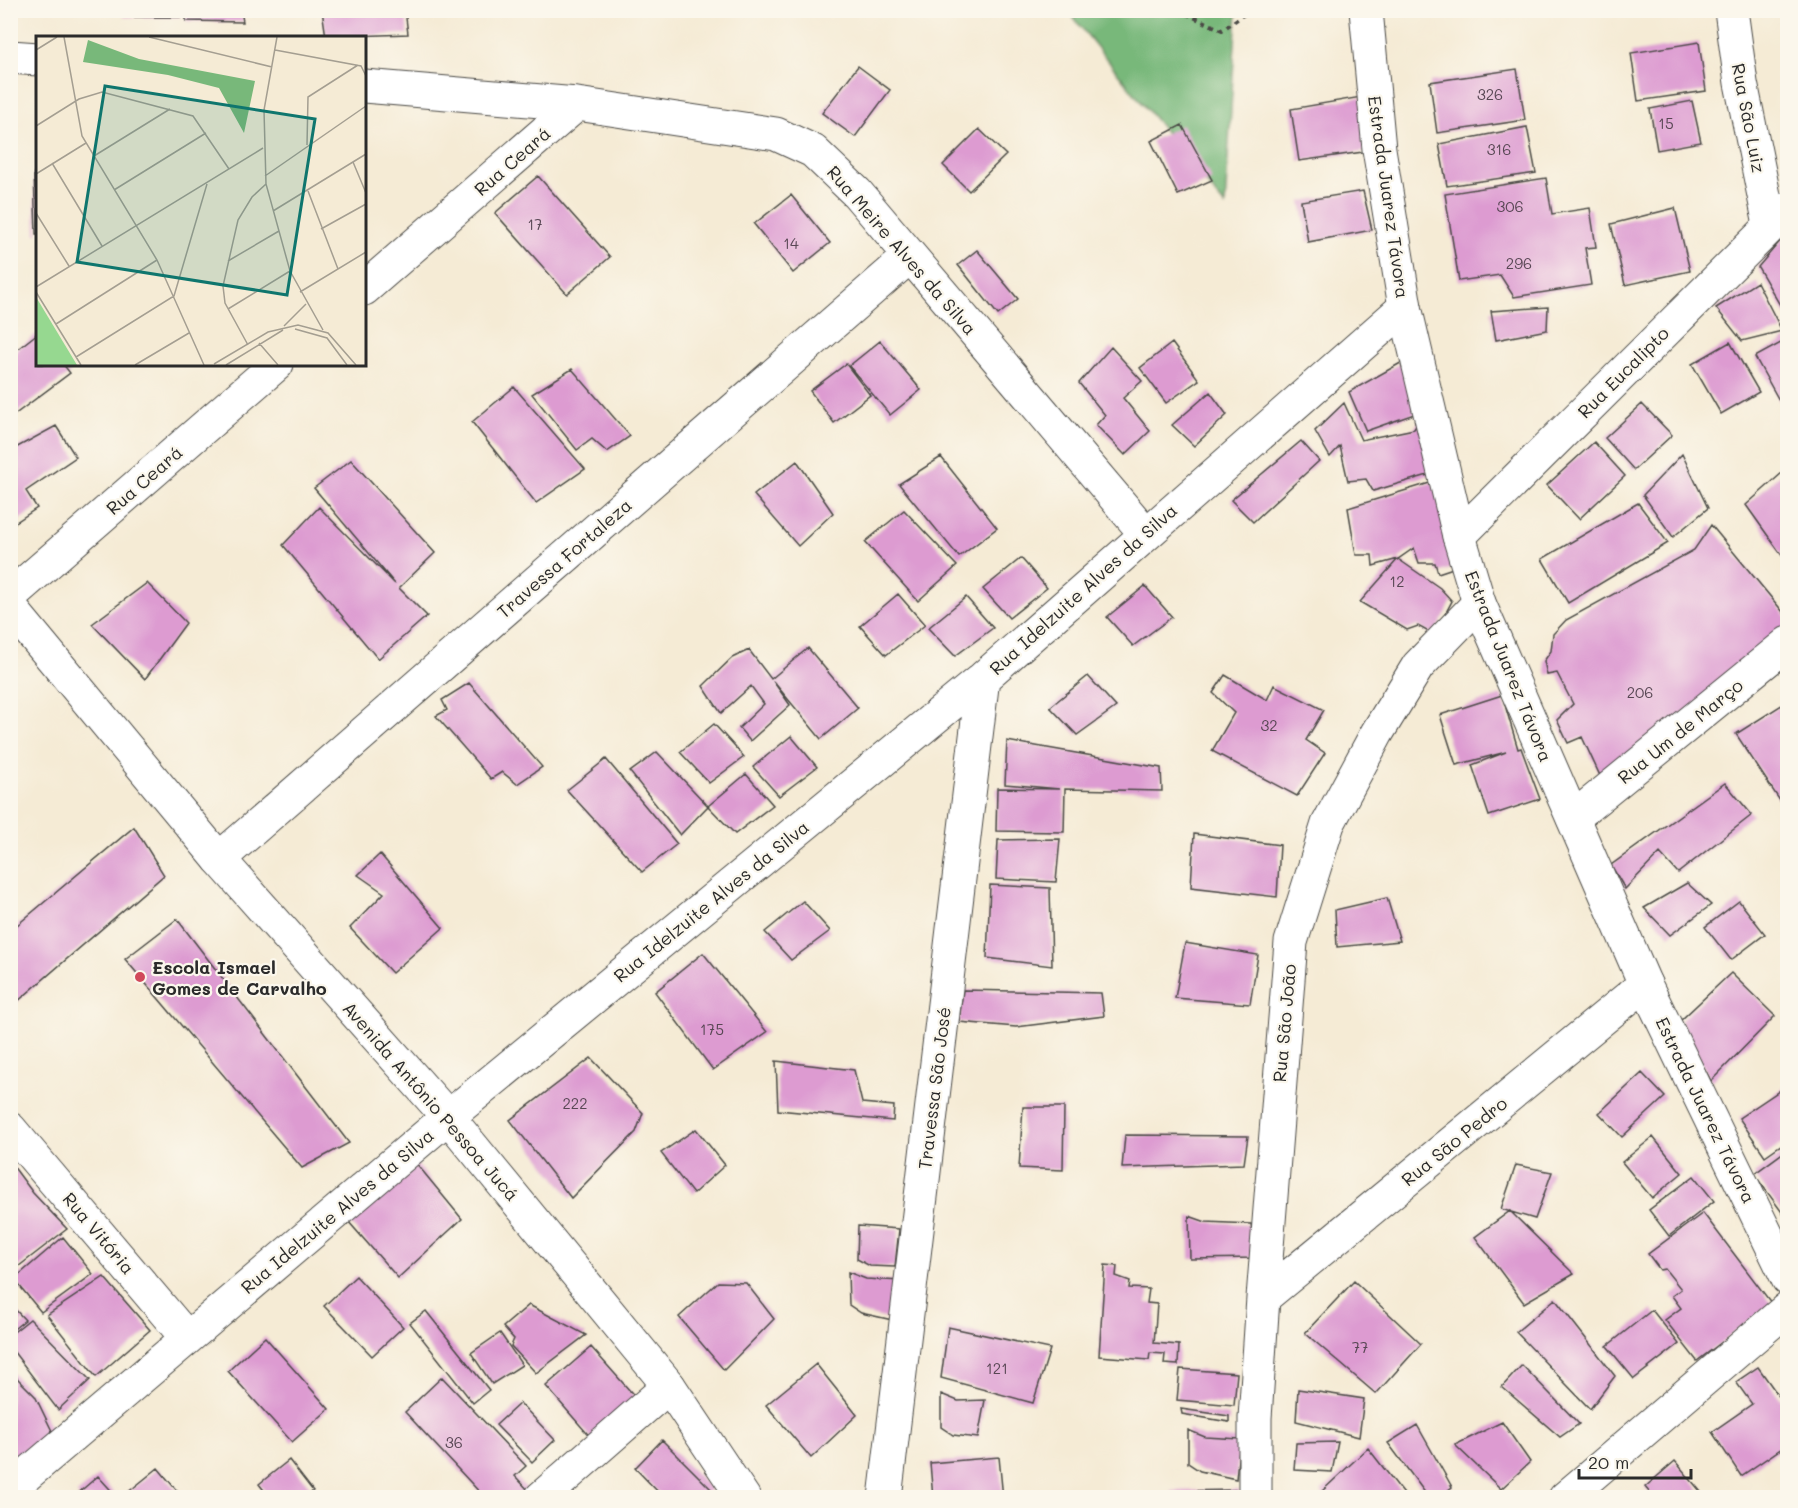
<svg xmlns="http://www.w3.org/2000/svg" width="1798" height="1508" viewBox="0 0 1798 1508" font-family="Mali,sans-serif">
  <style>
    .forest { fill: #78b87a; stroke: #527252; stroke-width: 1.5 }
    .building { fill: #dd9bd1 }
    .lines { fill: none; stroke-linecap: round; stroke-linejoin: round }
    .minor-casing { stroke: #494844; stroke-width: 35 }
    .tertiary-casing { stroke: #494844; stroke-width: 35 }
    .path { stroke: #494844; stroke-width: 4; stroke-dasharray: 4.5 4.5; stroke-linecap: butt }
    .minor { stroke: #fff; stroke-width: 33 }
    .tertiary { stroke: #fff; stroke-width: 33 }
    .poi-dot { fill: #d1495b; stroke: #fbf7ec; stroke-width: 2 }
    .labels { text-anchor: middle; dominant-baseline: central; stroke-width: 4.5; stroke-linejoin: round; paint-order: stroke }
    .number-label { font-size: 15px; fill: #584754 }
    .street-label { font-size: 18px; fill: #2b2b2b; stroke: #fbf7ec }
    .poi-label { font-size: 18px; font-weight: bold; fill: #2b2b2b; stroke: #fbf7ec; text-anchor: start }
    .inset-road { fill: none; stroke: #a49e91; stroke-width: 1.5 }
    .view { fill: #0f766e; fill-opacity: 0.15; stroke: #0f766e; stroke-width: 3 }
    .inset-edge { fill: none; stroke: #2b2b2b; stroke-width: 3 }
  </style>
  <rect width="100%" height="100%" fill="#fbf7ec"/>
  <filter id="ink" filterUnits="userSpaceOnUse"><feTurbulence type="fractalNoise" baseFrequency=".0167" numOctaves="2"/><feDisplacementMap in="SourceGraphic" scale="12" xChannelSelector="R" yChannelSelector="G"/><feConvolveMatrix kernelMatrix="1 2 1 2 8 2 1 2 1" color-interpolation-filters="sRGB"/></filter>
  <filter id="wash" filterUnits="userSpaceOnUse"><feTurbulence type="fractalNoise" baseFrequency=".008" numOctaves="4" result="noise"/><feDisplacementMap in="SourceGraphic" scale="24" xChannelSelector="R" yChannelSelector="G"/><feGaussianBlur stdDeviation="1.35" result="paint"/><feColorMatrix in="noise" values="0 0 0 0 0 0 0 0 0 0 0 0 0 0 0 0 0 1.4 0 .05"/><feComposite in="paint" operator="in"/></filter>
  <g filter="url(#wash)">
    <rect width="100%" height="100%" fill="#f5ebd5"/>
    <path class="forest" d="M1068 11H1237L1225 206Z"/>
    <g id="blocks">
      <path class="building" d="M123 10H178L180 17H124Z
        M186 10H241L243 22 186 21Z
        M322 10H405L408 34 326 37Z
        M1699 42 1706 91 1638 101 1631 53Z
        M858 66 890 90 855 137 822 113Z
        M1517 69 1525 120 1437 133 1430 82Z
        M1361 97 1370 151 1299 161 1291 109Z
        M1692 101 1701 142 1657 150 1650 109Z
        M1182 125 1212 180 1178 195 1151 141Z
        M1527 127 1536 173 1447 186 1439 144Z
        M979 129 1006 155 969 191 943 165Z
        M34 173H38V234H36Z
        M538 176 610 257 567 294 495 213Z
        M1546 178 1552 214 1590 208 1596 247 1585 248 1591 285 1514 297 1500 275 1459 281 1445 194Z
        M1363 191 1372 230 1308 242 1301 201Z
        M791 195 830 243 793 273 754 224Z
        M1675 208 1690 271 1625 285 1611 224Z
        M1788 232V319L1758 267Z
        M977 250 1018 299 998 315 958 265Z
        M1757 282 1782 331 1742 341 1716 308Z
        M1548 307 1547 330 1496 340 1491 311Z
        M38 333V364H63L70 373 10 418V355Z
        M1788 339V397L1780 402 1755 357Z
        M880 341 921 390 890 415 849 366Z
        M1730 342 1759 392 1721 414 1692 364Z
        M1172 343 1199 380 1166 403 1140 368Z
        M1111 347 1142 381 1123 398 1150 431 1125 455 1096 425 1105 415 1079 383Z
        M1406 360 1420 412 1366 431 1349 392Z
        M846 364 870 395 834 423 810 391Z
        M572 369 630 436 607 452 592 439 577 450 532 394Z
        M514 387 585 469 536 503 472 422Z
        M1210 392 1227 415 1194 446 1172 425Z
        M1344 403 1361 440 1414 429 1421 418 1435 473 1373 491 1366 479 1348 481 1340 446 1330 457 1315 431Z
        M1642 404 1672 435 1634 470 1605 438Z
        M56 426 76 457 26 491 37 508 13 524 10 520V451Z
        M1301 441 1319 461 1253 522 1231 500Z
        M1594 442 1625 476 1579 519 1547 485Z
        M1682 454 1708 508 1673 537 1643 495Z
        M941 457 997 528 959 557 899 484Z
        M351 460 435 553 399 588 427 616 378 659 283 545 319 507 395 584 314 488Z
        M797 461 833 513 798 546 754 495Z
        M1783 472 1788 478V564L1746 505Z
        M1433 482 1459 566 1438 573 1435 563H1419L1414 548 1398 559 1373 566 1372 555H1356L1348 508Z
        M1638 503 1668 543 1568 603 1542 559Z
        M904 510 957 566 918 601 865 542Z
        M1711 525 1788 618V630L1602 780 1582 737 1568 743 1557 720 1573 704 1557 673 1547 675 1544 661 1551 651 1553 634 1566 620 1694 550Z
        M1021 558 1047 588 1009 618 983 589Z
        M1398 559 1440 588 1452 601 1434 635 1418 626 1407 630 1360 602Z
        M147 583 186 623 145 679 92 624Z
        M1145 586 1172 617 1133 646 1107 617Z
        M898 594 925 625 886 655 860 626Z
        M966 597 993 628 955 656 928 628Z
        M808 648 858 708 821 739 773 681 790 705 750 741 739 728 764 704 751 686 721 713 703 686 732 658 749 650 771 679Z
        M1225 675 1267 700 1274 685 1324 710 1306 740 1325 753 1297 796 1212 751 1234 713 1213 693Z
        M1088 676 1116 707 1077 735 1050 707Z
        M469 683 542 767 517 784 502 772 491 779 436 716 447 710 442 700Z
        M1502 695 1518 749 1521 748 1540 799 1489 816 1472 765 1506 752 1456 765 1440 715Z
        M1788 701V813L1736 734Z
        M714 724 744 757 709 783 680 752Z
        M791 736 817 767 779 796 753 767Z
        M1007 741 1161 768 1162 791 1065 789 1064 832 996 831 997 788 1059 789 1005 784Z
        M657 752 708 806 680 835 630 772Z
        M606 759 677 844 642 872 567 790Z
        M746 774 773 805 735 834 708 806Z
        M1725 783 1752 815 1678 873 1660 853 1625 889 1611 865Z
        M134 827 164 875 10 1008V931Z
        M1194 834 1280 845 1277 897 1191 887Z
        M1060 839 1056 882 996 879 998 840Z
        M380 854 443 928 392 973 350 928 384 893 358 875Z
        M1687 883 1711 905 1670 935 1644 908Z
        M990 885 1050 888 1052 966 987 958Z
        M1387 898 1400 941 1337 947 1335 910Z
        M803 901 830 931 791 960 765 932Z
        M1739 901 1765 934 1731 960 1705 927Z
        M177 919 349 1143 302 1168 125 959Z
        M1185 943 1258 955 1250 1004 1175 998Z
        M703 953 767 1032 713 1070 655 992Z
        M1731 973 1775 1016 1711 1081 1680 1021Z
        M963 990 1101 993 1104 1016 1016 1027 959 1022Z
        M591 1058 643 1113 636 1132 571 1198 510 1120Z
        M776 1061 854 1070 862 1103 894 1106 893 1121 778 1110Z
        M1642 1073 1665 1097 1622 1137 1599 1113Z
        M1788 1085V1140L1765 1156 1739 1118Z
        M1023 1107H1064L1063 1170 1019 1168Z
        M696 1129 725 1165 693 1194 661 1153Z
        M1125 1135 1248 1136 1244 1164 1122 1168Z
        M1653 1137 1682 1173 1652 1198 1622 1162Z
        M1788 1149V1212L1784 1215 1754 1174Z
        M10 1162 33 1193 67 1229 10 1273Z
        M416 1163 462 1219 398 1278 348 1221Z
        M1516 1165 1552 1172 1535 1219 1501 1209Z
        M1694 1176 1714 1201 1669 1236 1649 1210Z
        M1510 1211 1574 1274 1524 1303 1475 1237Z
        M1703 1213 1772 1304 1697 1361 1665 1320 1681 1308 1672 1296 1681 1289 1665 1269 1660 1270 1648 1254Z
        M1189 1216 1206 1222 1251 1224 1256 1258 1190 1259Z
        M858 1226 899 1229 895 1267 870 1266 857 1259Z
        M63 1237 93 1274 41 1312 14 1279Z
        M1105 1265 1117 1266 1116 1276 1130 1281 1129 1288 1149 1289 1147 1303 1157 1304 1154 1343 1179 1345 1178 1365 1164 1364 1165 1354 1150 1353 1149 1360 1099 1356Z
        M848 1272 866 1279 901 1281 897 1321 861 1313 849 1305Z
        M356 1276 403 1327 372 1356 324 1306Z
        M104 1277 150 1330 96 1377 47 1315Z
        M1354 1281 1421 1344 1376 1394 1305 1333Z
        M718 1282 746 1283 774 1319 724 1370 679 1317Z
        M1555 1299 1615 1376 1590 1409 1516 1332Z
        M10 1304 25 1320 10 1332Z
        M529 1305 586 1335 536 1373 511 1346 514 1339 503 1327Z
        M1652 1310 1679 1344 1634 1379 1607 1346Z
        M426 1311 489 1390 473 1403 410 1323Z
        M30 1319 90 1380 58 1410 10 1347V1335Z
        M948 1327 1050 1349 1033 1403 941 1378Z
        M500 1333 522 1365 492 1384 471 1353Z
        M265 1337 329 1409 292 1442 228 1371Z
        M591 1347 638 1400 592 1439 546 1386Z
        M816 1364 857 1415 811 1458 766 1405Z
        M1522 1365 1579 1424 1560 1437 1502 1387Z
        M1758 1367 1788 1409V1444L1741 1476 1712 1432 1752 1404 1736 1382Z
        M1180 1369 1237 1373 1234 1405 1177 1400Z
        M10 1371 35 1396 53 1433 10 1469Z
        M442 1377 526 1466 515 1476 530 1492 524 1498H485L405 1412Z
        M1298 1389 1364 1399 1359 1437 1296 1421Z
        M941 1394 958 1401 985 1400 978 1438 953 1435 941 1427Z
        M520 1403 555 1440 532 1462 496 1425Z
        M1181 1409 1229 1416V1422L1182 1414Z
        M1502 1422 1530 1462 1501 1489 1455 1445Z
        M1417 1425 1452 1487 1438 1498H1429L1388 1443Z
        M1188 1430 1205 1437 1240 1439 1236 1479 1200 1471 1188 1463Z
        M662 1440 711 1489 702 1498H664L635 1468Z
        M1338 1442 1332 1472 1294 1470 1296 1443Z
        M1368 1448 1407 1498H1326L1321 1492Z
        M999 1457 1003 1498H933L930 1463Z
        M289 1460 313 1491 305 1498H270L259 1484Z
        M1675 1461 1706 1498H1654L1645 1487Z
        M158 1468 183 1498H131L127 1493Z
        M98 1476 118 1498H80L77 1494Z
        M1238 1490V1498H1170L1172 1491Z"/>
    </g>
  </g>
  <g filter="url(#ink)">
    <use href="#blocks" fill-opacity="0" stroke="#494844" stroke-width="1.5"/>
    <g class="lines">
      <g class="minor-casing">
        <path id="minor" d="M1731 10 1741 83 1770 225
          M10 57 38 59
          M364 86 577 104 776 134 813 151 857 193 1145 533
          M364 289 577 104
          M1459 536 1788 209
          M10 596 277 364
          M1573 818 1788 643
          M219 859 910 256
          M10 1129 187 1338
          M1263 1298 1645 984
          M10 1489 448 1117 983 678 1405 307
          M541 1498 669 1386
          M885 1498 983 678
          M1255 1498V1418L1263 1298 1291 942 1328 824 1377 733 1418 666 1479 603
          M1565 1498 1788 1308"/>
      </g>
      <g class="tertiary-casing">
        <path id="tertiary" d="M1366 10 1379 149 1405 307 1459 536 1479 603 1645 984 1788 1279
          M10 607 219 859 448 1117 669 1386 744 1498"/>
      </g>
      <path class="path" d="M1178 10 1222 30 1250 10"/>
      <use href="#minor" class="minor"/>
      <use href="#tertiary" class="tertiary"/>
    </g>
  </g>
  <circle class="poi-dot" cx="140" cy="977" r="6"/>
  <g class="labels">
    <g class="number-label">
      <text x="1490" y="94">326</text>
      <text x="1666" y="123">15</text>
      <text x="1499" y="149">316</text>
      <text x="1510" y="206">306</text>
      <text x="535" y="224">17</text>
      <text x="791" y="243">14</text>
      <text x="1519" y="263">296</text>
      <text x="1397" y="581">12</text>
      <text x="1640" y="692">206</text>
      <text x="1269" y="725">32</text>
      <text x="712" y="1029">175</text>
      <text x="575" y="1103">222</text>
      <text x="1360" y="1347">77</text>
      <text x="997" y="1368">121</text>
      <text x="454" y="1442">36</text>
    </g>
    <g class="street-label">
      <text transform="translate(1749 118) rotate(79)">Rua São Luiz</text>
      <text transform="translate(512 161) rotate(-41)">Rua Ceará</text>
      <text transform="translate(1389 197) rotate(82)">Estrada Juarez Távora</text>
      <text transform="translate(902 250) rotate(49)">Rua Meire Alves da Silva</text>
      <text transform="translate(1623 372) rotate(-45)">Rua Eucalipto</text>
      <text transform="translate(144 480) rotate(-41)">Rua Ceará</text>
      <text transform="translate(564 558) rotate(-41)">Travessa Fortaleza</text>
      <text transform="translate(1083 589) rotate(-42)">Rua Idelzuite Alves da Silva</text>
      <text transform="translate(1509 666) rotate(68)">Estrada Juarez Távora</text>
      <text transform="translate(1680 731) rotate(-39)">Rua Um de Março</text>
      <text transform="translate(711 901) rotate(-39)">Rua Idelzuite Alves da Silva</text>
      <text transform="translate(1284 1023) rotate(-85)">Rua São João</text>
      <text transform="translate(934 1088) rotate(-83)">Travessa São José</text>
      <text transform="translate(431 1101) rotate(49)">Avenida Antônio Pessoa Jucá</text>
      <text transform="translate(1706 1110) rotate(64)">Estrada Juarez Távora</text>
      <text transform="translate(1454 1141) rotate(-39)">Rua São Pedro</text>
      <text transform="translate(337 1211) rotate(-40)">Rua Idelzuite Alves da Silva</text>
      <text transform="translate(99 1233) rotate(50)">Rua Vitória</text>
    </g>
    <g class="poi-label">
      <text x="152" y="967">Escola Ismael<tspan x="152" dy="21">Gomes de Carvalho</tspan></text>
    </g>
  </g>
  <g transform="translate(36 36)">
    <rect width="330" height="330" fill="#f5ebd5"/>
    <path d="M0 261 41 329H0Z" fill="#96d890"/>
    <path d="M52 4 103 23 219 45 208 97 183 52 132 39 47 26Z" fill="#78b87a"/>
    <path class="inset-road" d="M28 1 46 100 121 224 168 329M113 1 236 31M241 1 228 74 230 148 254 235 287 294M0 14 21 1M239 14 325 30 330 40M0 90 43 63 66 56 157 80 193 133M271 109 272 61 322 29M58 120 134 73M317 126 330 157M16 127 66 210M0 138 50 107M229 140 330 70M78 154 170 97M272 155 302 233M237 175 330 118M0 177 33 230M285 193 330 168M192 225 243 195M0 251 227 112M0 256 45 329M264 256 330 216M192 273 254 235M20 288 121 224M248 290 270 268M259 293 291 302 311 329M223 307 242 329M212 309 189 267 187 250 202 184 216 161 230 148M40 321 138 260 171 148M178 328 232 296 262 289 292 297 320 329M99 329 153 297M190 329 247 294"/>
    <path class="view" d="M69 50 279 83 251 259 41 226Z"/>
    <rect width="330" height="330" class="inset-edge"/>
  </g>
  <rect width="1798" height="1508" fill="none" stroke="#fbf7ec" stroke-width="36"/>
  <path d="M1579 1469v9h112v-9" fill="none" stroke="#2b2b2b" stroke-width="3"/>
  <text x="1588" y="1469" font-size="18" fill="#2b2b2b" stroke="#fbf7ec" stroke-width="4.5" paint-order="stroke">20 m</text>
</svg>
